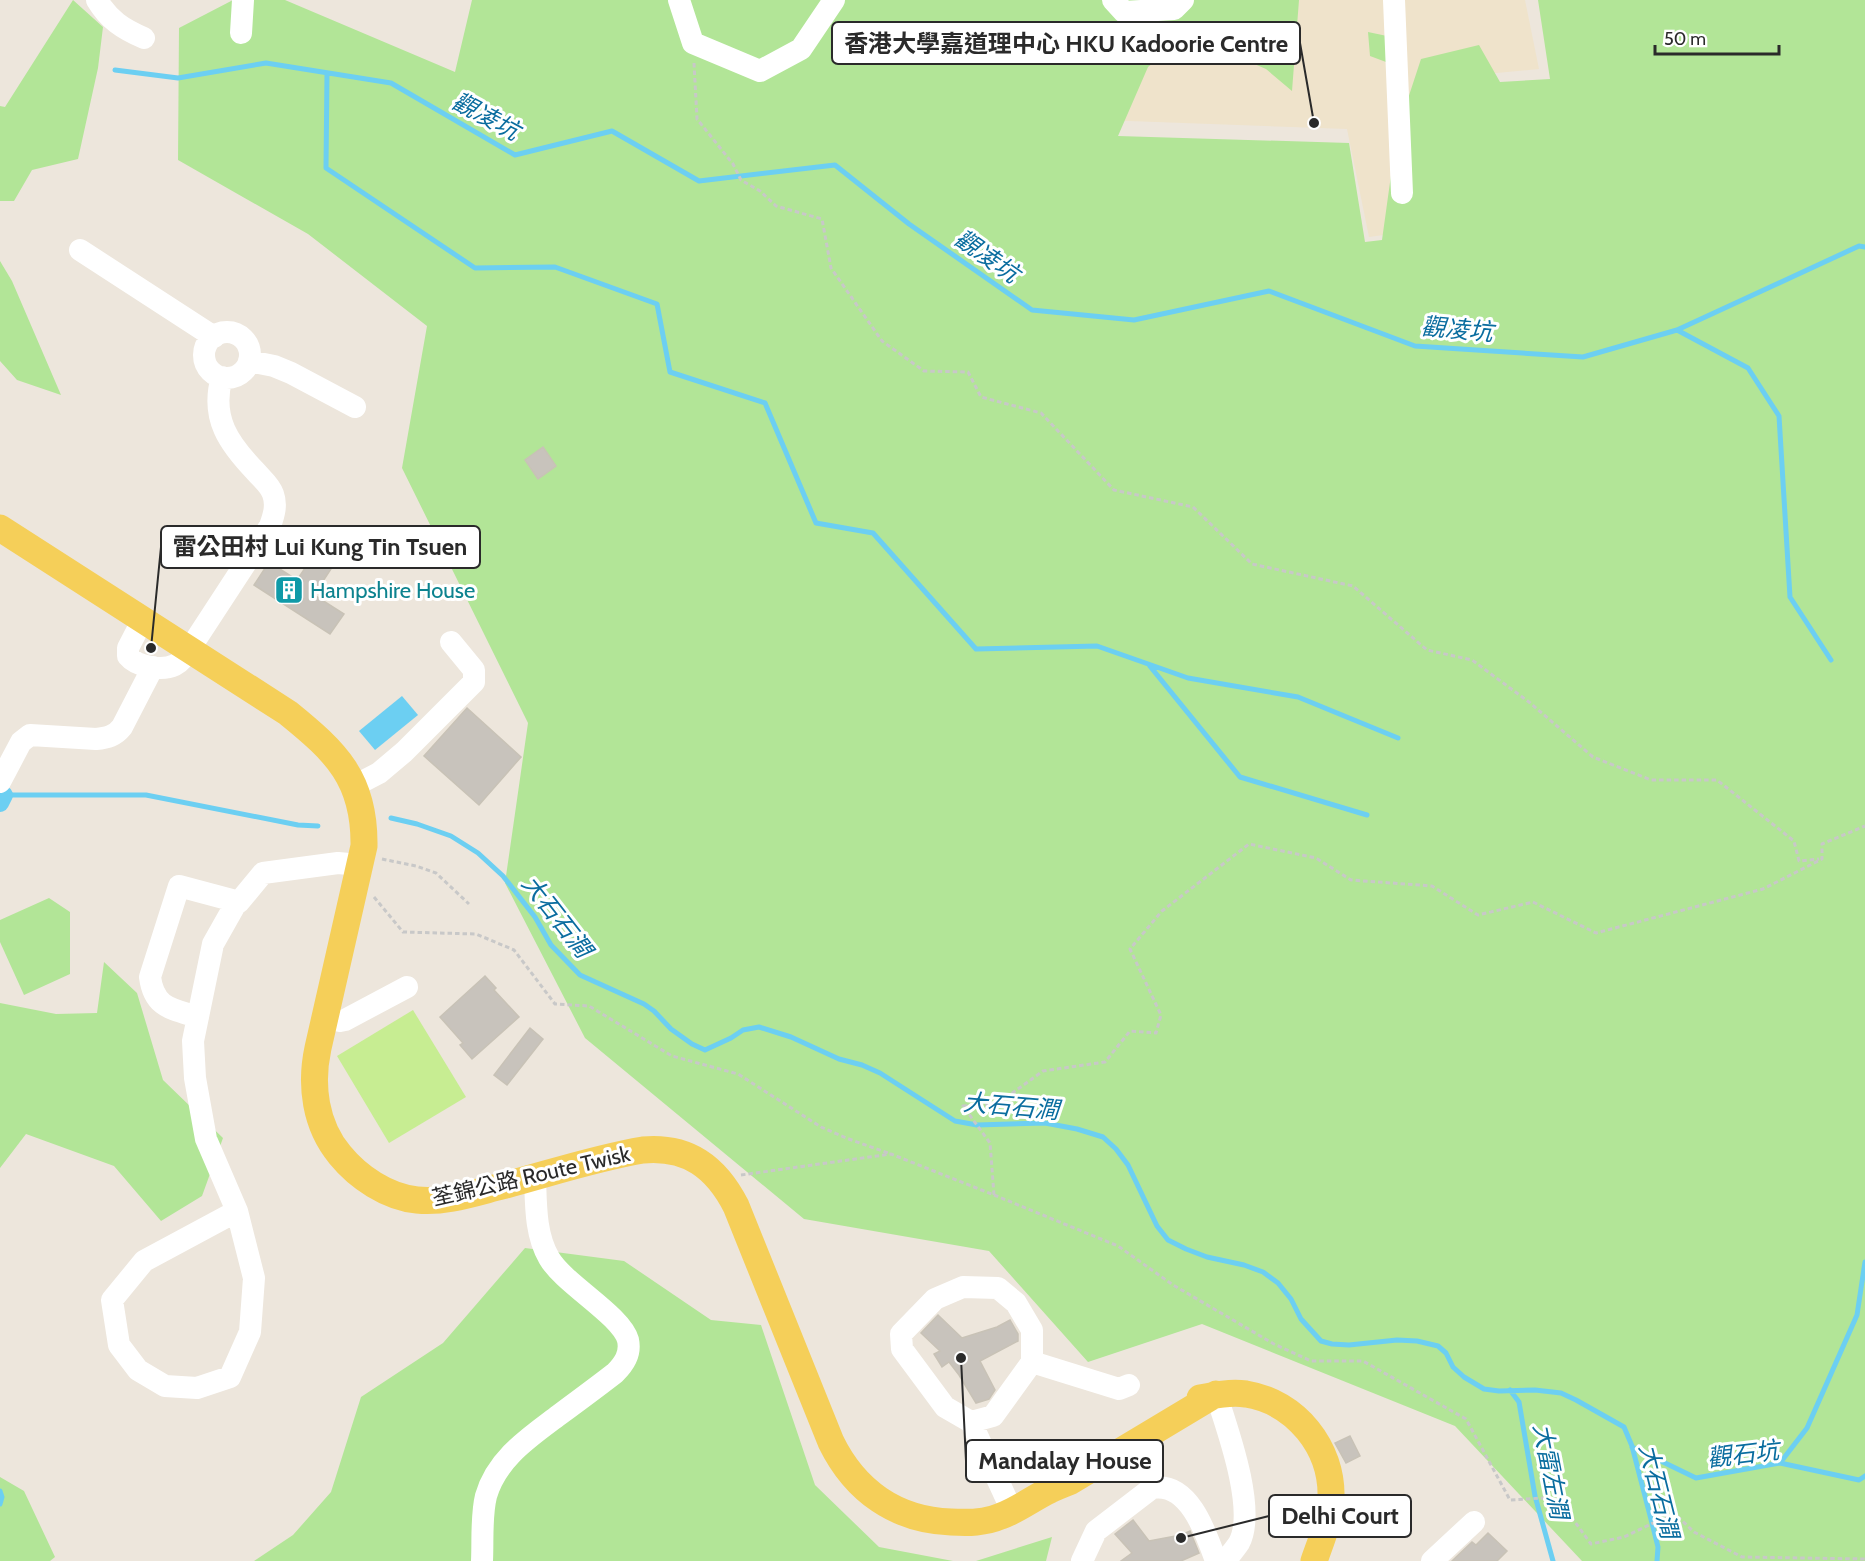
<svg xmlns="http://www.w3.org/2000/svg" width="1865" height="1561" viewBox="0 0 1865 1561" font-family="Cabin,'Noto Sans TC',sans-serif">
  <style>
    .education { fill: #efe3cb }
    .green { fill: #b2e597 }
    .pitch { fill: #c7ed92 }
    .water { fill: #6ccff2 }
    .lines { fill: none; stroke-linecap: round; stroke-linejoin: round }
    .stream { stroke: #6ccff2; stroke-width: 5 }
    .canal { stroke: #6ccff2; stroke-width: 18 }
    .building { fill: #c8c3bc; stroke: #c8c2b6; stroke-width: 1.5 }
    .path { stroke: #c8c8c8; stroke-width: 3; stroke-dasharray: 4.5 3; stroke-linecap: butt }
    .minor { stroke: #fff; stroke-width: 22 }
    .major { stroke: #f5cf59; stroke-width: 27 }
    .labels { text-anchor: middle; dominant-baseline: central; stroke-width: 6; stroke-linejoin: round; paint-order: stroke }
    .culture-label { font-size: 22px; fill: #0d838f; stroke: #fff; text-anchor: start }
    .street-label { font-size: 22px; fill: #2a2a2a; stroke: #fff }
    .water-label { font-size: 24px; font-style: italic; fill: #0a6d9f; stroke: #fff }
    .leader { fill: none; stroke: #2a2a2a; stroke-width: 2 }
    .callout-dot { fill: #2a2a2a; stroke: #fff; stroke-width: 2 }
    .callout { fill: #fff; stroke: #2a2a2a; stroke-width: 2 }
    .callout-label { font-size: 24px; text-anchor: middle; font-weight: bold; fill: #2a2a2a }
  </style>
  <rect width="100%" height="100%" fill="#ede6dc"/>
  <path class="education" d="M1067 0H1525L1539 69 1432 79 1428 229 1369 237 1347 129 1047 118Z"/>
  <path class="green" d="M73 0 103 27 98 68 78 159 32 170 14 201H0V106L5 107Z
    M233 0H285L455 72 472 0H1299L1292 91 1266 69 1187 35 1148 67 1118 136 1349 143 1365 242 1382 240 1397 132 1421 59 1479 45 1500 82 1550 79 1538 0H1865V1561H1582L1455 1426 1202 1324 1088 1362 989 1251 804 1219 585 1038 505 883 528 723 402 468 427 326 308 234 178 160 179 28Z
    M1368 32 1387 36 1386 62 1370 56Z
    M0 261 12 281 61 395 17 380 0 361Z
    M49 898 70 912V974L24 995 0 942V920Z
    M104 962 137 993 163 1080 223 1138 202 1196 161 1221 114 1166 26 1134 0 1168V1003L56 1014 97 1013Z
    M525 1248 624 1261 711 1320 761 1325 815 1485 879 1547 953 1561H254L293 1535 331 1492 361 1397 443 1343Z
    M0 1477 24 1491 55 1557 50 1561H0Z
    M1052 1537 1046 1561H976Z"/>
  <path class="pitch" d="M413 1010 466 1097 389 1143 337 1056Z"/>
  <path class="water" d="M402 696 418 715 375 750 359 731Z"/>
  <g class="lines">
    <path class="stream" d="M115 70 178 78 266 63 391 83 515 155 612 131 699 181 835 165 909 224 1032 310 1134 320 1269 291 1415 346 1583 357 1677 330 1859 246 1865 247
      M327 73 326 168 475 268 555 267 657 304 670 372 765 403 816 523 873 533 976 649 1097 646 1188 678 1298 697 1398 738
      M1677 330 1748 368 1779 416 1790 597 1831 660
      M1149 665 1240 777 1367 815
      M0 795H146L298 825 318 826
      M391 818 417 824 451 836 478 853 503 876 535 917 551 945 580 975 644 1004 654 1011 671 1029 692 1044 705 1050 731 1038 743 1030 759 1027 791 1037 839 1059 862 1065 880 1073 955 1121 977 1125 1045 1123 1077 1129 1103 1137 1116 1149 1128 1165 1157 1226 1168 1240 1186 1249 1207 1257 1244 1265 1263 1272 1278 1283 1291 1299 1301 1319 1321 1341 1332 1344 1349 1345 1397 1340 1417 1341 1438 1346 1446 1353 1453 1367 1464 1377 1484 1389 1499 1391 1535 1390 1561 1393 1576 1400 1624 1427 1632 1446 1652 1523 1658 1547 1657 1561
      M1510 1390 1519 1402 1535 1496 1553 1561
      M1632 1447 1696 1478 1780 1463 1859 1480 1865 1476
      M1780 1463 1807 1428 1857 1315 1865 1262
      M0 1491 2 1497 0 1504"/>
    <path class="canal" d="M0 803 4 795"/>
  </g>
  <path class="building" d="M543 447 556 466 538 479 525 460Z
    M322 543 340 555 314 595 344 614 330 634 254 585 269 562 297 580Z
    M467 708 521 757 479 805 424 756Z
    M485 976 496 988 494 990 519 1017 472 1059 460 1045 463 1043 440 1017Z
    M530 1028 543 1039 507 1085 494 1075Z
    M938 1315 962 1338 997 1327 1010 1320 1018 1334V1341L980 1361 995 1390 989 1399 976 1403 959 1375 949 1362 942 1367 934 1354 940 1351 921 1333Z
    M1350 1436 1360 1456 1346 1463 1335 1443Z
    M1133 1520 1149 1541 1181 1535 1190 1531 1199 1553 1181 1561H1121L1132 1553 1115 1534Z
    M1488 1533 1507 1551 1497 1561H1452L1472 1542 1476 1545Z"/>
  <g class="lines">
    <path class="path" d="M694 63 697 119 733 164 741 180 760 191 776 206 822 219 831 268 882 341 924 371 968 372 981 397 1041 413 1114 490 1193 507 1252 564 1353 586 1427 650 1472 660 1529 702 1593 757 1651 780H1717L1794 841 1799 861 1819 859
      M382 859 416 866 436 873 469 904
      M374 897 403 932 476 934 514 950 555 1004 589 1006 672 1056 738 1074 821 1127 846 1138 891 1154
      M741 1175 891 1154 994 1195 990 1143 963 1106 997 1104 1043 1071 1105 1062 1130 1031 1156 1033 1161 1015 1130 949 1162 911 1249 844 1316 858 1351 880 1432 886 1478 915 1533 902 1596 933 1763 889 1822 859V844L1865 826
      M994 1195 1118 1246 1173 1285 1274 1344 1311 1361H1363L1466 1419 1510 1500 1544 1498 1564 1507 1591 1544 1624 1537 1674 1513 1694 1532 1742 1557 1865 1559"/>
    <path class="minor" d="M97 0C109 20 123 29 144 38
      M679 0 693 43 760 71 801 49 834 0
      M1113 0 1124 12 1174 9 1183 0
      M1394 0 1402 193
      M241 33 243 0
      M80 250 214 337
      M204 355a23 23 0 1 1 46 0a23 23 0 1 1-46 0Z
      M249 361 274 366 291 373 355 407
      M142 621 128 648V656C137 667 162 671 175 665 181 662 185 656 189 650L270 526C274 515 277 505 273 494 270 485 262 479 256 472 229 444 210 418 222 377
      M0 782 21 742 30 735 96 739C107 738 115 736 122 727L153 667
      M354 786 379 773 404 752 474 682V670L451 642
      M198 1017C172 1009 154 1008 150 977L179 886 239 902
      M324 1018 340 1021 345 1020 407 987
      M237 1211 144 1261 112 1300 119 1345 138 1370 165 1386 197 1388 230 1377 250 1332 254 1278 237 1211 206 1139 195 1078 193 1041 213 944 235 905 239 902 263 873 338 863 360 865
      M1032 1362 1119 1389 1129 1385
      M1216 1394C1227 1428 1257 1510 1239 1543 1235 1549 1230 1555 1225 1561
      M971 1422 993 1416 1032 1362V1330L1016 1303 998 1288 963 1287 935 1299 901 1334 902 1349 945 1407 971 1422 1012 1511
      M482 1561C483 1540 481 1516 486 1496 497 1458 530 1437 559 1415 578 1401 597 1387 615 1373 624 1364 631 1354 628 1340 621 1315 564 1284 549 1258 535 1234 536 1204 535 1177
      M1082 1561 1096 1531 1152 1488C1189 1481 1206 1533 1216 1561
      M1432 1561 1474 1522"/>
    <path class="major" d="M0 528 288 713C336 752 365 779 364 846L318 1048C310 1085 315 1125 340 1155 358 1177 387 1197 417 1200 445 1203 474 1193 502 1186 548 1174 595 1158 643 1150 688 1146 716 1167 736 1206L831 1442C855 1491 896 1520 951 1522 968 1523 985 1523 1001 1516 1018 1510 1033 1498 1050 1490 1056 1487 1064 1484 1071 1481L1216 1394
      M1200 1398C1215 1395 1230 1392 1246 1394 1296 1402 1333 1448 1331 1499 1330 1520 1321 1541 1314 1561"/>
  </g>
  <defs>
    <g id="building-square" transform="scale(1.5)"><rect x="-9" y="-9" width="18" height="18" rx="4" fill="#0f9aa8" stroke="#fff"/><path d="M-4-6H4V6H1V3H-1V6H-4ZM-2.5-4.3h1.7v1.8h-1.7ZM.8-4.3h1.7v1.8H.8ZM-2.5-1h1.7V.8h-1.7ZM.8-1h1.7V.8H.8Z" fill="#fff"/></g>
  </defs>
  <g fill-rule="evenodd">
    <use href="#building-square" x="289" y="590"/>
  </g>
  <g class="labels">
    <g class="culture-label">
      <text x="310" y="590">Hampshire House</text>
    </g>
    <g class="street-label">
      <text transform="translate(531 1176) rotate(-13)">荃錦公路 Route Twisk</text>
    </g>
    <g class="water-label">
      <text transform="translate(486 116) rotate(28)">觀凌坑</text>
      <text transform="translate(987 256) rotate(35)">觀凌坑</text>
      <text transform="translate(1457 329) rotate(5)">觀凌坑</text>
      <text transform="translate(557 916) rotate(52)">大石石澗</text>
      <text transform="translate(1011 1106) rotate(5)">大石石澗</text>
      <text transform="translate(1743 1454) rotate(-7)">觀石坑</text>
      <text transform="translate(1551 1471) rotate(79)">大雷左澗</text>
      <text transform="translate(1659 1491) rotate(76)">大石石澗</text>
    </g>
  </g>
  <path class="leader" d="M1314 123L1300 43M151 648L161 547M961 1358L966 1461M1181 1538L1269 1516"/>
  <g class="callout-dot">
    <circle cx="1314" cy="123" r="6"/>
    <circle cx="151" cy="648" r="6"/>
    <circle cx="961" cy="1358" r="6"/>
    <circle cx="1181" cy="1538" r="6"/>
  </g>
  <g class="callout">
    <rect x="832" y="22" width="468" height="42" rx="6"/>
    <rect x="161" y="526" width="319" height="42" rx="6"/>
    <rect x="966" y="1440" width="197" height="42" rx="6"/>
    <rect x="1269" y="1495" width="142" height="42" rx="6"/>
  </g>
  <g class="callout-label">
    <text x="1066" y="52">香港大學嘉道理中心 HKU Kadoorie Centre</text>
    <text x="320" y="555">雷公田村 Lui Kung Tin Tsuen</text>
    <text x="1065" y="1469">Mandalay House</text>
    <text x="1340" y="1524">Delhi Court</text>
  </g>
  <path d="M1655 45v9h124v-9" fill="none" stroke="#2a2a2a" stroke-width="3"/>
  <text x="1664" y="45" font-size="18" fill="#2a2a2a" stroke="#ffffff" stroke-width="4.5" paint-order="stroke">50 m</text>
</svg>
